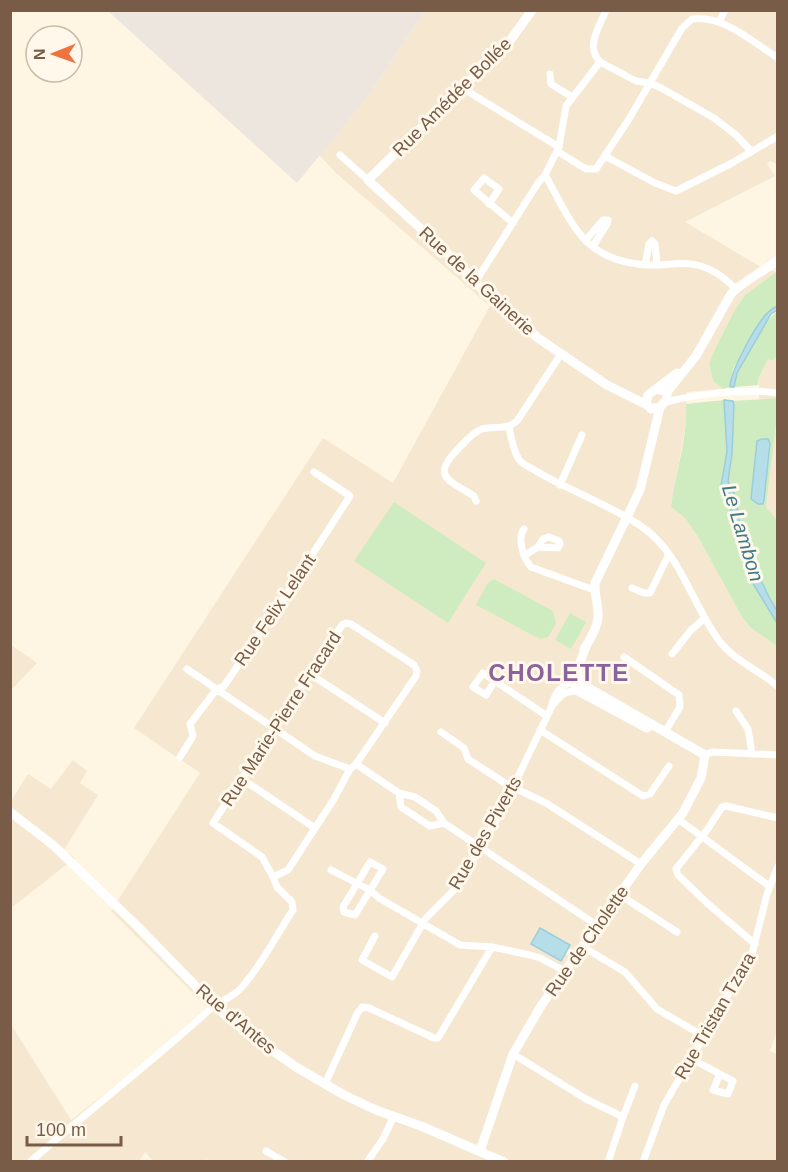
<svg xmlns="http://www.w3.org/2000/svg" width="788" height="1172" viewBox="0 0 788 1172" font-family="Arial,sans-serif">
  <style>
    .residential { fill: #f6e7d1 }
    .industrial { fill: #ede6de }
    .green { fill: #cfecc0 }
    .water { fill: #b6dee9; stroke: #9bcddb; stroke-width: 1.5 }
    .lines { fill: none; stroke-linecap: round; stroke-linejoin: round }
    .minor { stroke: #fff; stroke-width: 7 }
    .tertiary { stroke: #fff; stroke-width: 9 }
    .labels { text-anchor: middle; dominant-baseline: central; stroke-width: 6; stroke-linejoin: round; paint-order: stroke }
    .street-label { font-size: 18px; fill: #785c47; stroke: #fff8eb }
    .water-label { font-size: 20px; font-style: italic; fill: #3f7a8d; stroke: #fff8eb }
    .district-label { font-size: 24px; font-weight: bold; letter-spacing: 1.5px; fill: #8c629c; stroke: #fff8eb }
  </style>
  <rect width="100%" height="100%" fill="#fef5e3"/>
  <path class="residential" d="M425 11H777V164L770 161 767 164 775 176 685 222 759 266 776 272 745 295 733 313 713 353 709 364 713 381 723 389 686 392 687 417 671 507 685 518 698 537 742 617 751 628 777 646 778 1027 770 1051 777 1054V1161L211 1162 207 1159 204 1162H154L145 1152 139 1161H11L10 1023 71 1120 149 1059 207 1007 111 911 200 773 134 728 323 438 393 483 490 306 336 173 319 155 369 95Z
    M777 355V398L759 399V377L768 359 773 361Z
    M777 417V520L766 507Z
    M11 645 37 663 11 690Z
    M73 760 87 771 80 783 98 795 64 850 75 858 11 908V801L28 774 51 789Z"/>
  <path class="industrial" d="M108 11H425L369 95 297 183Z"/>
  <path class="green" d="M776 272 777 306 769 311 756 330 733 369 730 387 723 389 713 381 709 364 713 353 733 313 745 295Z
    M777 311V355L773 361 768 359 759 377 758 385 734 387 737 373 767 321Z
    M777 398V417L766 507 777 520V611L769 597 752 561 741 529 735 495 728 481 732 454 733 401Z
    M724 400 727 452 721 485 729 498 734 534 745 565 752 582 777 623V646L751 628 742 617 698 537 685 518 671 507C675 473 688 439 686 404Z
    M394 502 486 563 448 623 354 561Z
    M494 579 553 611 556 624 548 637 540 639 476 605 487 584Z
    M570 613 586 622 571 649 555 640Z"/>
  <path class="water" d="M777 306V310L771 314 737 373 734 387H730C730 372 753 331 763 318 767 312 772 309 777 306Z
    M724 400 733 401 734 405 732 454 728 481 735 495 741 529 752 561 769 597 777 611V623L752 582 745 565 734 534 729 498 721 485 727 452Z
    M762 439H768L770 443 764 500 763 504H758L751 499 757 441Z
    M540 928 570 945 561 961 531 944Z"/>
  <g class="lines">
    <path class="minor" d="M719 22 725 10
      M600 62 636 81 650 83 663 89 714 118 736 135 751 151
      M550 74 551 84 572 97
      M462 88 559 147
      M557 151 586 169H596L629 119 682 28 692 19C724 15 752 42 778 58
      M340 155 368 180
      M605 156 655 183 676 191 732 163 778 136
      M545 175C558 197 569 224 587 242 606 260 634 266 660 265 674 264 688 262 701 266 715 270 726 279 736 289
      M489 204 499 189 484 178 474 190 513 223
      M586 240 603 220H608L607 224 593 246
      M645 265 649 244 652 241 655 244 657 265
      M476 281 538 183 545 175 559 147 566 106 600 62C585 46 599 28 606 10
      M666 402C697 394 745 388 778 393
      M509 427C511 437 513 449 518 458 521 464 530 467 536 471 570 491 608 504 641 526 681 553 692 605 720 642 736 662 760 670 778 687
      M560 485 582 435
      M476 501 474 496C448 480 430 476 460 447 466 441 473 432 482 429 494 426 507 430 517 421L561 354
      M524 529C517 538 523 558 531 567L594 590
      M525 555 538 547 558 548 560 544 559 541 549 537 543 539 538 547
      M632 588 644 593H650L669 554
      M672 654 691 630 705 618
      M624 657 679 695 680 707 665 732
      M187 669 315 756 350 769
      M310 674 385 723
      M495 681 486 695 473 687 483 673 547 716
      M552 706C560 696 564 690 578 691
      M736 711 748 729 752 754
      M540 730 643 796 650 794 669 766
      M441 732 464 748 468 759 508 785 546 803 641 864
      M705 755 712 752 778 755
      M180 757 193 736 190 724 216 690 224 686 290 589 350 496 314 472
      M356 764 399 793 415 797 436 811 444 823 598 926
      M242 779 315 828
      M399 793 401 807 430 826 444 823
      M678 819 769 886
      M370 862 383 869 355 915 344 912 343 907Z
      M331 870 370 890 379 898 460 945 492 947 530 955 540 958 565 971
      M620 895 677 932
      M375 936 362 960 392 977 426 918 457 887 478 852 503 808 551 708C554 695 558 687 572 682
      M755 944 707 903 678 875 676 869 707 830 722 807 726 806 778 818
      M583 947 625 972 657 1009 705 1037
      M513 1054 586 1099 623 1117 609 1159
      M692 1059 733 1081 728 1094 713 1090 720 1074
      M325 1084 357 1014 362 1007 369 1008 434 1038H438L492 947
      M623 1117 635 1086
      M266 1151 285 1162
      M30 1162C89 1110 151 1063 209 1010 219 1001 233 998 242 987 261 966 277 934 293 910L292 902 277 887 273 877 288 870 334 799 350 769 356 764 416 676 417 671 414 665 351 624 346 623 342 625 213 823 262 857 273 877
      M367 1162 383 1139 394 1116
      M643 1162 664 1105 752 954 767 894 778 866"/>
    <path class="tertiary" d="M532 10 509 42 368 180 446 252 495 302 538 338 607 385 647 405
      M657 389 667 392V399L660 407 651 409 646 403 648 395 677 373
      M667 392 696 356 731 294C743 281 763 272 778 260
      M584 649C590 640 597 629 598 617 599 606 594 595 595 583L640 490 660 407
      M574 666 571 678 578 691 647 728
      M10 812 53 845 136 925 215 1006 237 1025 266 1046 296 1067 344 1095 376 1110 421 1126 504 1162
      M480 1151 513 1054 541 1006 565 971 641 864 683 813 701 778 705 755 580 683 577 671 586 646"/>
  </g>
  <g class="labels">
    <g class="street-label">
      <text transform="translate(452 97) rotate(-45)">Rue Amédée Bollée</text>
      <text transform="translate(477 281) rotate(43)">Rue de la Gainerie</text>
      <text transform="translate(275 610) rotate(-56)">Rue Felix Lelant</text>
      <text transform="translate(281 719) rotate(-57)">Rue Marie-Pierre Fracard</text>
      <text transform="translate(485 833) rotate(-60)">Rue des Piverts</text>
      <text transform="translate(587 941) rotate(-55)">Rue de Cholette</text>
      <text transform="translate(715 1016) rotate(-60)">Rue Tristan Tzara</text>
      <text transform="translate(236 1019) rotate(40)">Rue d'Antes</text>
    </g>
    <g class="water-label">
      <text transform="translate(743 533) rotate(73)">Le Lambon</text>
    </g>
    <g class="district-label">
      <text x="559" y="672">CHOLETTE</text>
    </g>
  </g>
  <rect width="788" height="1172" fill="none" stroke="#785c47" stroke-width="24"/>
  <g transform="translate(54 54) rotate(269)"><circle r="28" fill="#fff8eb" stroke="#c9baa9" stroke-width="1.5"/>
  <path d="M0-4.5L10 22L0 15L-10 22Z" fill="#f0733f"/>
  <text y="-9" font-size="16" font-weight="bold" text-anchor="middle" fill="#785c47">N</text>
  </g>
  <path d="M27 1136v9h94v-9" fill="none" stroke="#785c47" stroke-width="3"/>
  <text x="36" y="1136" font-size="18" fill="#785c47" stroke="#fff8eb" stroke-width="4.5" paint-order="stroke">100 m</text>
</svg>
